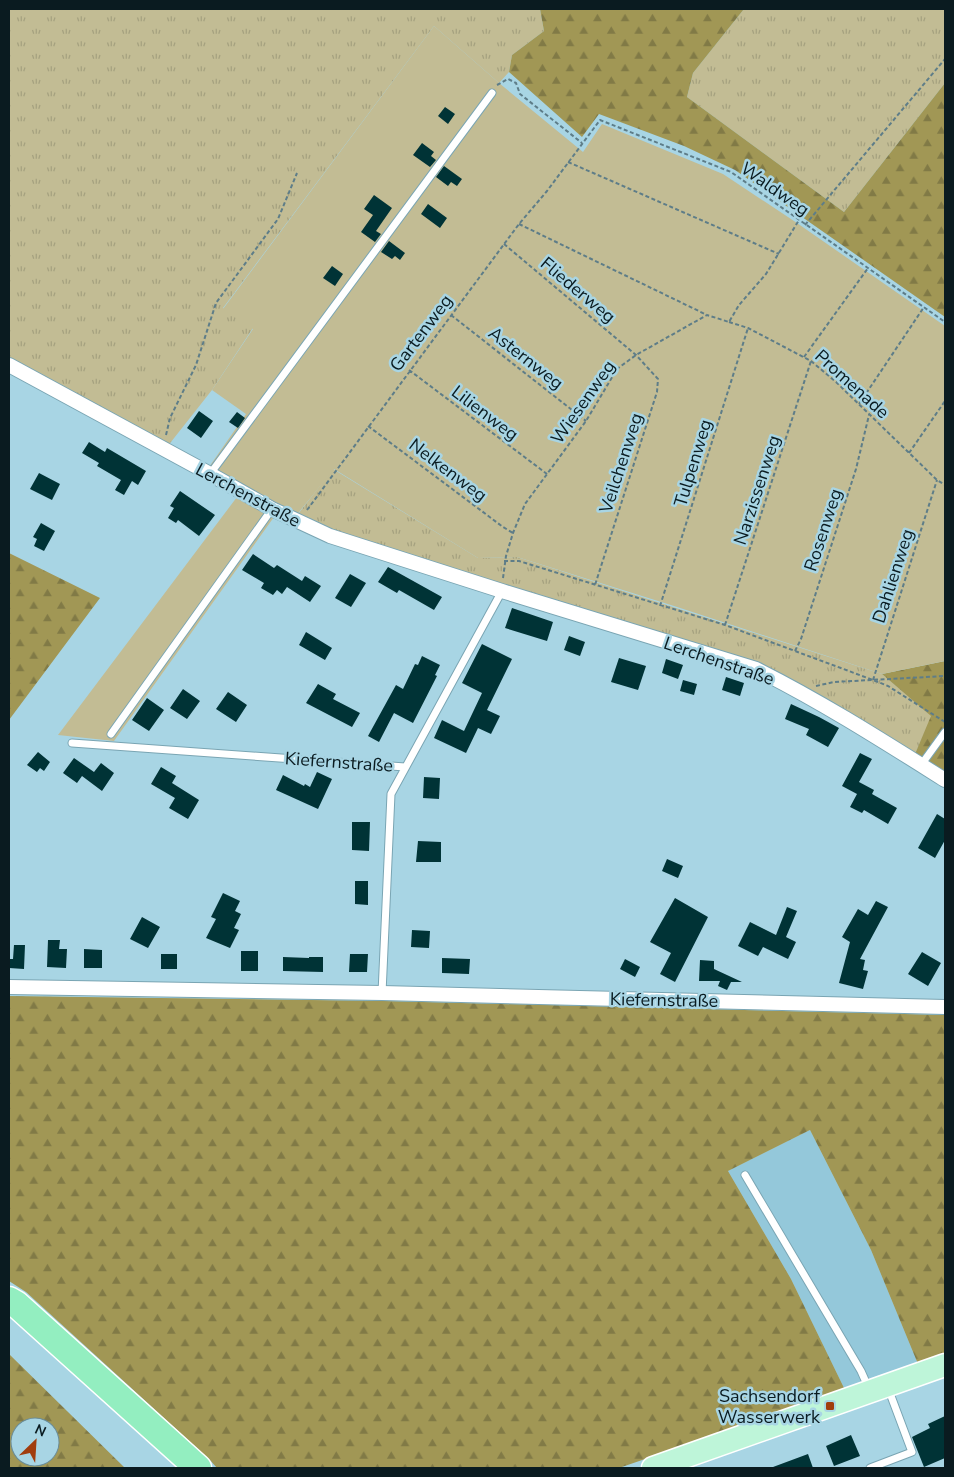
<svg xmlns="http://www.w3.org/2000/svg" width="954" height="1477" viewBox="0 0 954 1477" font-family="'Nunito Sans',sans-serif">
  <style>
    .built { fill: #94c8da }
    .grass { fill: url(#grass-tufts) }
    .forest { fill: url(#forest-firs); fill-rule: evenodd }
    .garden { fill: #c2bc94 }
    .building { fill: #003336 }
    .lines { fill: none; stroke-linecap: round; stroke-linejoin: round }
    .lane-casing { stroke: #7aa5b3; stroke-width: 9 }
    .street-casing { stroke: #7aa5b3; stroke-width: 16 }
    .primary-casing { stroke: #fff; stroke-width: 25 }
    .highway-casing { stroke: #fff; stroke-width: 29 }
    .path { stroke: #5e7d88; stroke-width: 2; stroke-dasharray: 4 2.5; stroke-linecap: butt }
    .lane { stroke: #fff; stroke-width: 7 }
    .street { stroke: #fff; stroke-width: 14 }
    .primary { stroke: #bef5d9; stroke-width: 22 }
    .highway { stroke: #93eec0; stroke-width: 26 }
    .poi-dot { fill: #a13d0e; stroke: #a8d5e4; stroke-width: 2 }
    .labels { text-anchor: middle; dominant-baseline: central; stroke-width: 5; stroke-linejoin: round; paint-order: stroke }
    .street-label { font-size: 18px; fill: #0a1b20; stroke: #a8d5e4 }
    .poi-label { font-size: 18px; fill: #0a1b20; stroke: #a8d5e4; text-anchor: end }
  </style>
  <defs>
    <pattern id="grass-tufts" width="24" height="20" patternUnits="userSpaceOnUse" patternTransform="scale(1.25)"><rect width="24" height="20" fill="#c2bc94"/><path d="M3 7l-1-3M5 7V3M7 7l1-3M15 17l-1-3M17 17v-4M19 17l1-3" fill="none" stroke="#a5a17f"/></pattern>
    <pattern id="forest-firs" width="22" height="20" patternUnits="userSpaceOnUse" patternTransform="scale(1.25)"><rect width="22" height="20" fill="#a19755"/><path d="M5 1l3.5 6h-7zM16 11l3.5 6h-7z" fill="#817a46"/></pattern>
  </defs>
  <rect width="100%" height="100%" fill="#a8d5e4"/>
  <path class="built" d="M810 1130 871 1250 918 1364 845 1390 791 1279 728 1171Z"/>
  <path class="grass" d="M9 9H540L544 31 512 55 509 72 499 83 434 26 223 308 253 328 212 390 167 447 9 360Z
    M744 9H945V83L844 212 687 97 693 73Z
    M333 469 478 558 517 557 882 674 932 716 915 754 813 692 334 533 295 518Z"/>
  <path class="forest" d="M540 9H744L693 73 687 97 844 212 945 83V317L735 170 684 146 599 114 582 137 509 72 512 55 544 31Z
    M9 553 100 598 9 720Z
    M945 661V773L915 754 931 716 882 674Z
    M9 996 385 1001 945 1015V1354L918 1364 871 1250 810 1130 728 1171 791 1279 845 1390 619 1468H217L209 1459 26 1292 9 1281Z
    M9 1354 125 1468H9ZM20 1427H50V1457H20Z"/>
  <path class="garden" d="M434 26 499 83 583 152 602 124 723 174 797 223 945 326V661L882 674 674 606 517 557 478 558 334 469 295 517 207 470 246 414 212 390 253 329 223 309Z
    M237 497 274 517 114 741 58 735Z"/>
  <path class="building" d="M445 107 455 114 448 124 438 116Z
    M422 143 434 152 431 156 436 160 430 167 413 155Z
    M444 166 462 179 457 186 451 182 448 186 436 177Z
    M374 195 392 208 376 231 381 234 375 242 361 232 373 215 364 209Z
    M428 204 447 218 440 228 421 214Z
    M389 241 405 253 400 260 395 256 392 259 381 252Z
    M332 266 343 274 335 286 323 278Z
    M199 411 213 421 201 438 187 428Z
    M237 412 245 418 238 428 229 422Z
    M89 442 105 452 107 448 146 471 138 485 132 481 124 495 115 490 121 480 97 466 99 463 82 453Z
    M39 473 60 484 52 500 30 489Z
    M180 491 215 515 199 536 178 520 176 523 168 518 174 508 170 506Z
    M41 523 55 531 44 551 34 546 37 539 33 537Z
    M253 554 274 568 277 565 302 581 305 576 321 586 310 602 287 587 282 594 277 590 273 595 261 588 264 583 242 570Z
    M388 567 442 597 434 610 399 590 397 593 378 582Z
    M350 574 366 583 351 607 335 598Z
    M512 608 553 622 547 641 505 628Z
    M306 632 332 648 325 660 299 645Z
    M569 636 585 642 580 656 564 650Z
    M482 644 512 659 487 710 500 716 491 734 478 728 466 753 434 738 442 720 464 731 482 693 462 683Z
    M422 656 440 665 435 675 437 676 413 723 394 713 379 742 368 736 396 685 403 689 415 664 418 665Z
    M619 658 646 666 638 690 611 682Z
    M666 659 683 665 678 679 662 673Z
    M726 677 744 683 740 696 722 690Z
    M683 680 697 684 694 695 680 691Z
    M318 684 336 694 333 699 360 713 352 727 306 703Z
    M183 689 200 701 187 719 170 708Z
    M228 692 247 705 236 722 216 709Z
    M147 698 164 710 149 731 132 720Z
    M791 704 819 717 839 728 828 747 806 735 809 729 785 719Z
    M38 752 50 762 44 771 40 768 37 772 27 765Z
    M860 753 872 759 859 782 874 790 872 794 897 808 888 824 864 810 862 813 850 807 857 794 842 786Z
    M74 758 94 772 101 763 114 773 102 791 82 776 77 783 63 773Z
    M161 767 176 776 172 783 199 800 188 819 169 808 175 798 151 784Z
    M317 772 332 779 318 809 276 790 283 775 304 786 305 784 310 787Z
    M424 777 440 778 439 799 423 798Z
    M937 814 945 819V840L935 858 918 848Z
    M352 822H370L369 851 352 850Z
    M418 841 441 842V862H416Z
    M667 859 683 866 678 878 662 871Z
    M355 881H368V905L355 904Z
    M223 893 240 901 235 911 241 914 234 928 239 930 230 948 206 938 216 919 211 917Z
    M675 898 708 917 675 982 660 974 671 953 650 942Z
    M876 901 888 907 860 959 865 960 863 970 868 971 863 989 839 983 850 942 842 937 858 909 868 915Z
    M787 907 797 911 786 937 796 942 788 959 763 947 758 956 738 946 750 922 776 935Z
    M142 917 160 927 148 948 130 939Z
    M412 930 430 931 429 948 411 947Z
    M48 940H60L59 949H67L66 968 47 967Z
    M14 945H25L24 969 9 968V959H13Z
    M84 949 102 950V968H84Z
    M241 951H258V971H241Z
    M922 952 941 963 928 986 908 974Z
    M161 954H177V969H161Z
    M350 954H368L367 972H349Z
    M283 957 309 958V957H323V972L283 971Z
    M442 958 470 959 469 974 442 973Z
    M625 959 640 967 635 977 620 969Z
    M700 960 714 961V969L742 982H731L727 990 718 986 720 981H699Z
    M945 1416V1458L924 1467 912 1437 930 1428 928 1424Z
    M851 1435 860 1456 834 1466 826 1446Z
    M808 1454 813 1468H773V1467Z"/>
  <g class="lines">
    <g class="lane-casing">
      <path id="lane" d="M210 474 492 93
        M111 734 272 509
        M72 743 405 767
        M921 765 945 732
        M382 993 391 794 502 591
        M745 1175 861 1371 869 1389
        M870 1468 912 1452 888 1388"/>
    </g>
    <g class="street-casing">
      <path id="street" d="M9 365 210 474 272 509 330 536 502 591 756 669C822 702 883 741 945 780
        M9 987 382 993 945 1007"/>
    </g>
    <g class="primary-casing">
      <path id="primary" d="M653 1468 945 1365"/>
    </g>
    <g class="highway-casing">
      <path id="highway" d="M9 1300 16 1304 198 1468"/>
    </g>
    <path class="path" d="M497 85 508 79 516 83 520 94 582 143
      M568 162 779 254
      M519 224 707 315
      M805 225 945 59
      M504 244 636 355 658 379 657 392 595 585
      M451 315 586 421
      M729 322 748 328 811 361 836 382 937 480 945 485
      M804 357 868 268
      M409 370 547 474
      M859 404 924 307
      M368 426 503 527 513 533
      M166 435 170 418 196 365 216 303 278 219 297 173
      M909 453 945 401
      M307 510 519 224 547 191 600 120 731 172 945 322
      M504 561H519L725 625 873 680 888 686 945 722
      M503 578 506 556 513 533 525 504 586 421 617 369 636 355 707 315 729 322 739 305 766 274 799 220
      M660 606 748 328
      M725 625 811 361
      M795 651 801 639 856 469 869 415
      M873 680 937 480
      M816 686 834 682 945 676"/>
    <use href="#lane" class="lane"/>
    <use href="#street" class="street"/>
    <use href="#primary" class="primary"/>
    <use href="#highway" class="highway"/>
  </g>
  <rect class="poi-dot" x="825" y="1401" width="10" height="10" rx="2.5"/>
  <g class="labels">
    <g class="street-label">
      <text transform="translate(775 189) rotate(35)">Waldweg</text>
      <text transform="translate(578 290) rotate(40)">Fliederweg</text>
      <text transform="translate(421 333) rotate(-53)">Gartenweg</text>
      <text transform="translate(526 358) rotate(38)">Asternweg</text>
      <text transform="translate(852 384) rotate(42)">Promenade</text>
      <text transform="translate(583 402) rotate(-55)">Wiesenweg</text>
      <text transform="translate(485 413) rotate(37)">Lilienweg</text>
      <text transform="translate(621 463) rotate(-72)">Veilchenweg</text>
      <text transform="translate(693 463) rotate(-73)">Tulpenweg</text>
      <text transform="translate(448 470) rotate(37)">Nelkenweg</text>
      <text transform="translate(757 490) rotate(-72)">Narzissenweg</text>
      <text transform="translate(248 495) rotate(28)">Lerchenstraße</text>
      <text transform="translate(823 530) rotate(-72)">Rosenweg</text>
      <text transform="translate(893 576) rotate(-72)">Dahlienweg</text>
      <text transform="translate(719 661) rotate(19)">Lerchenstraße</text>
      <text transform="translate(339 762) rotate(4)">Kiefernstraße</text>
      <text transform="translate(664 1000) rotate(1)">Kiefernstraße</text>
    </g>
    <g class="poi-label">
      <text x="820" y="1396">Sachsendorf<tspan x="820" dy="21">Wasserwerk</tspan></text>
    </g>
  </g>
  <rect width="954" height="1477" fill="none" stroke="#0a1b20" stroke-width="20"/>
  <g transform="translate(35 1442) rotate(25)"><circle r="24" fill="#a8d5e4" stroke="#698b96"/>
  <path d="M0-4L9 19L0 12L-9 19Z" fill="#a13d0e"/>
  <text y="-8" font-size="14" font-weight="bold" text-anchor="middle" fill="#0a1b20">N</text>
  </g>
</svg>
